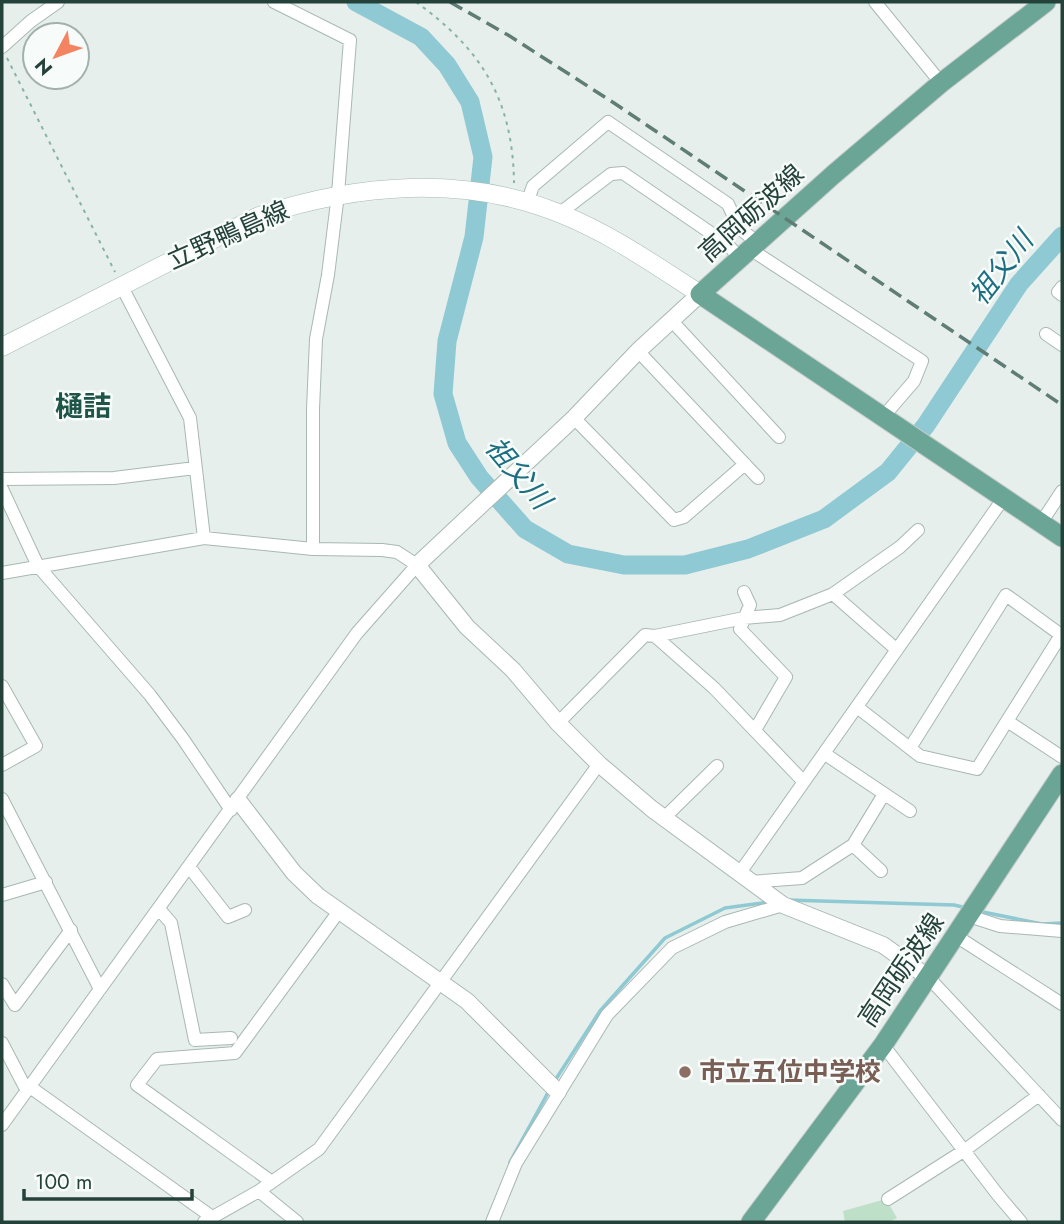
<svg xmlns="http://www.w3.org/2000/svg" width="1064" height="1224" viewBox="0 0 1064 1224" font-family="Jost,'Noto Sans JP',sans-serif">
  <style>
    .green { fill: #bfe0c8 }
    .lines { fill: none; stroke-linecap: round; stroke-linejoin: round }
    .stream { stroke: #8ec9d4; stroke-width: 3.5 }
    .river { stroke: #8ec9d4; stroke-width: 19 }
    .minor-casing { stroke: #a8b8b2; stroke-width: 14 }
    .tertiary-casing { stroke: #a8b8b2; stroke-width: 18 }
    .secondary-casing { stroke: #a4bbb3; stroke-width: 19 }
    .primary-casing { stroke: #c2cac8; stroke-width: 21 }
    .path { stroke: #86b3a5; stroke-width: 2; stroke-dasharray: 3.5 5; stroke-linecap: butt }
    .minor { stroke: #fff; stroke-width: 12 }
    .tertiary { stroke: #fff; stroke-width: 16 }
    .secondary { stroke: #fff; stroke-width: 18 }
    .primary { stroke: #6aa596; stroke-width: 19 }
    .rail { stroke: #5f7d75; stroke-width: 3.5; stroke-dasharray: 14 7; stroke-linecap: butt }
    .education-dot { fill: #8d6e63; stroke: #f7fbf9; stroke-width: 2.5 }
    .labels { text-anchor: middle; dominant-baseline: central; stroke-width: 5; stroke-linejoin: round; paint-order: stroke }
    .street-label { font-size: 26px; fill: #24423a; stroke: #f7fbf9 }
    .education-label { font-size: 26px; font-weight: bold; fill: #785e54; stroke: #f7fbf9; text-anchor: start }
    .water-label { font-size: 28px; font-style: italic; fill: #1c6f80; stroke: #f7fbf9 }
    .neighbourhood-label { font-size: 28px; font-weight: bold; fill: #1f5548; stroke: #f7fbf9 }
  </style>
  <rect width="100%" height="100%" fill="#e6efeb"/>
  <path class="green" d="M886 1199 897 1218 889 1222H845L843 1211Z"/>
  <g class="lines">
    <path class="stream" d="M787 900 954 905 967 908
      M978 911 1042 924 1062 923
      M554 1082 600 1011 665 938 725 908 769 902
      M510 1162 550 1089"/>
    <path class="river" d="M356 2 421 37 447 65 470 102 483 157 474 237 447 341 443 394 457 443 479 477 525 529 568 554 624 565H685L748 549 824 519 888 472 926 425 1019 284 1062 236"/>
    <g class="minor-casing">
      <path id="minor" d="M274 2 350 40 338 194 328 275 316 339 313 409V549
        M875 2 941 83
        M2 47 31 21 58 2
        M527 203 533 186 608 122 728 204 739 228 758 243
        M560 213 611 174 623 173 727 244 740 258
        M750 249 922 361 914 381 883 417
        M121 285 190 418 204 538
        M1062 287 1058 292 1062 295
        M671 320 779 437
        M1046 334 1062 345
        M638 351 758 478
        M574 418 674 520 684 517 745 464
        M2 479 114 478 195 468
        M2 489 38 566 150 695 183 739 231 810
        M1041 523 1062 491
        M2 573 204 538 313 549 382 550 397 552 417 565 357 633 2 1125
        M744 592 750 605 740 629 786 677 755 730
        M833 594 900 547 918 530
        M655 636 714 688 803 781
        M2 686 36 746 2 765
        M857 707 920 756 977 769 1007 721 1062 757
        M558 723 645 635 655 636 744 618 780 615 833 594 897 650
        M910 748 1006 595 1061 635 1007 721
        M825 754 910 811
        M2 799 100 989
        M664 818 717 766
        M853 845 881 871
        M190 868 228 917 245 910
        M739 874 1003 499
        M750 882 802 878 853 845 884 794
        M2 895 46 882
        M159 909 171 923 195 1040 231 1038
        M969 916 1000 926 1062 931
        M956 936 1062 1004
        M929 978 1062 1120
        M2 984 15 1005 71 930
        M2 1043 27 1091
        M883 1045 998 1195 1021 1222
        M30 1087 212 1217
        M272 1182 137 1085 157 1059 235 1053 334 918
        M259 1191 297 1222
        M888 1199 965 1150 1039 1095
        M204 1222 259 1191 319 1149 599 764
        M492 1222 516 1163 607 1015 672 948 725 922 783 905"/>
    </g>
    <g class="tertiary-casing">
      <path id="tertiary" d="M700 294 638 351 574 418 417 565 467 627 513 670 558 723 599 764 652 809 783 905 883 945 929 978
        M238 800 294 873 318 896 467 1001 558 1092"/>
    </g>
    <g class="secondary-casing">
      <path id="secondary" d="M2 347 259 216C356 184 464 174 561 214 611 234 655 265 700 294"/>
    </g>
    <g class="primary-casing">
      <path id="primary" d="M1046 2 941 83 834 174 700 294 1062 537
        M751 1222 883 1045 1062 774"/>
    </g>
    <path class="path" d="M416 2C481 49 513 99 514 183
      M7 58 115 272"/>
    <use href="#minor" class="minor"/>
    <use href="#tertiary" class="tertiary"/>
    <use href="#secondary" class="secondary"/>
    <use href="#primary" class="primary"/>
    <path class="rail" d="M450 2 508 35 614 103 1062 405"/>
  </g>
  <circle class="education-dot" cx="685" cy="1072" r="7"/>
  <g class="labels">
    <g class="street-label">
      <text transform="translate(751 213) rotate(-42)">高岡砺波線</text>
      <text transform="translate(228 235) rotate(-24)">立野鴨島線</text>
      <text transform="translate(901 970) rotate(-56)">高岡砺波線</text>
    </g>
    <g class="education-label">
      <text x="699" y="1072">市立五位中学校</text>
    </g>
    <g class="water-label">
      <text transform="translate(1001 268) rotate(-52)">祖父川</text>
      <text transform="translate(518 473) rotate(50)">祖父川</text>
    </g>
    <g class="neighbourhood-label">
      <text x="83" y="406">樋詰</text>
    </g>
  </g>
  <rect width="1064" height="1224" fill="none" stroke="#24423a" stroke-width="7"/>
  <g transform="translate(56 56) rotate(229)"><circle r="33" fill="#f7fbf9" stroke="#a3b1ad" stroke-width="2"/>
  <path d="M0-5L12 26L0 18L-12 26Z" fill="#f4845f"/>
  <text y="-10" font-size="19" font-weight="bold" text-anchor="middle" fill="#24423a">N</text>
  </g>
  <path d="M24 1189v10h168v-10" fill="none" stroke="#24423a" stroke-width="3.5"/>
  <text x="35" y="1189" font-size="21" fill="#24423a" stroke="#f7fbf9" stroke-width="5" paint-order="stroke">100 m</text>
</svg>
